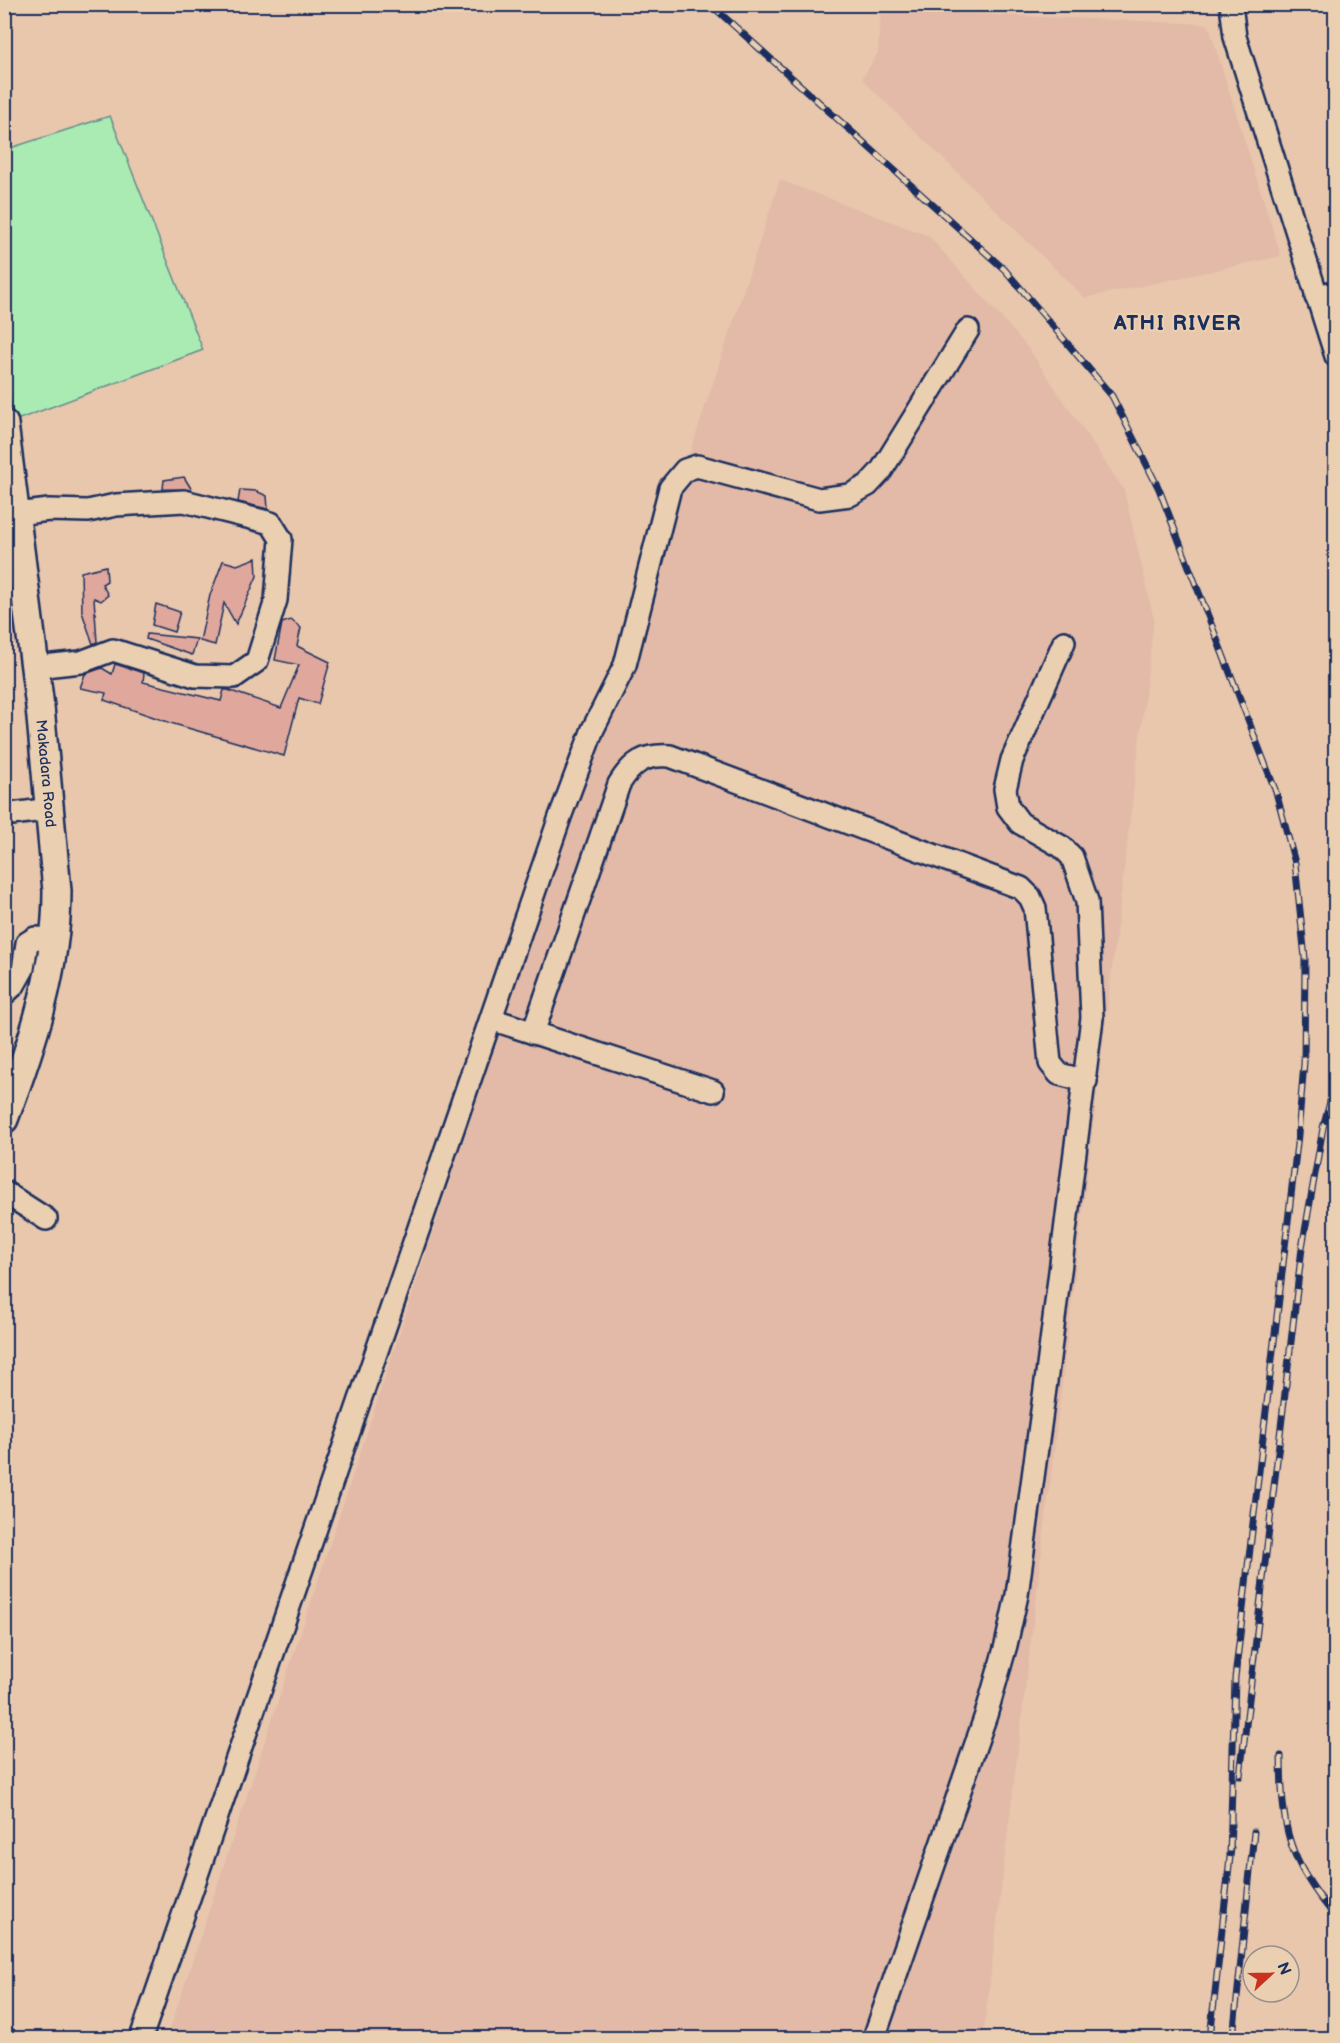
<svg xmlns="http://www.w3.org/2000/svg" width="1340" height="2043" viewBox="0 0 1340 2043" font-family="'Balsamiq Sans',sans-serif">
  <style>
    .built { fill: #e2baa7 }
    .green { fill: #aaebb4; stroke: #628d89; stroke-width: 1.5 }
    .building { fill: #e0a79d; stroke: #1b2f5e; stroke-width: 1.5 }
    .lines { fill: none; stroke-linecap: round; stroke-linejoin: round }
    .minor-casing { stroke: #1b2f5e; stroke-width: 26 }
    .major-casing { stroke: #1b2f5e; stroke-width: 32 }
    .minor { stroke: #eacfb1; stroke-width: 21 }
    .major { stroke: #eacfb1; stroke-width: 27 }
    .rail-casing { stroke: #1b2f5e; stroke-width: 7 }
    .rail { stroke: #eacfb1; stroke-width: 4.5; stroke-dasharray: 14; stroke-linecap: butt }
    .labels { text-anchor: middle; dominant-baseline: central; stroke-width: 4.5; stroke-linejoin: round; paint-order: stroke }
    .street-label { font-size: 15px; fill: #1b2f5e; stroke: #eacfb1 }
    .district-label { font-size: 21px; font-weight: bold; letter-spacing: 1.5px; fill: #1b2f5e; stroke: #eacfb1 }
  </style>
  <rect width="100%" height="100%" fill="#e8c7ad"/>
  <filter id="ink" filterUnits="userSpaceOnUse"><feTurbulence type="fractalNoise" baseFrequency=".0167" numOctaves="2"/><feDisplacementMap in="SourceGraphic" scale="12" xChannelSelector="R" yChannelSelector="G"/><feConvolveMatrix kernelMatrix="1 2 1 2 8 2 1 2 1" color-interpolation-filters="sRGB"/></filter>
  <g filter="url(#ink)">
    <path class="built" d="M881 10 1208 24 1281 256 1085 298 862 79 878 53Z
      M780 180 929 236 1028 348 1124 490 1154 620 983 2038H167Z"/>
    <path class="green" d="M110 116 203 350 14 421 4 360V150Z"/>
    <path class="building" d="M184 477 192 490 163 489 164 480Z
      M240 490 256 491 267 496 268 509 238 502Z
      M256 558 257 576 236 624 224 603 215 645 200 641 210 595 223 561 237 565Z
      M106 566 107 581 102 584 108 595 101 601 94 598 97 642 93 644 82 612 81 572Z
      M156 604 180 612 174 632 152 625Z
      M291 620 301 628 297 646 330 662 318 704 299 698 284 756 174 724 104 700 106 693 80 688 85 674 102 668 112 674 115 664 144 673 143 682 221 701 224 690H228L281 708 299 665 275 660 282 623Z
      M147 634 197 639 192 655 146 639Z"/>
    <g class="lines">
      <g class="minor-casing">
        <path id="minor" d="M1231 4 1235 37 1336 356
          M1316 297 1336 291
          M16 514 49 510 88 511 116 505 184 501 271 523 281 539 276 600 257 661 234 677 195 676 113 650 81 662 35 667
          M4 815 51 809
          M4 994 14 985 23 969 27 943 35 938 55 939
          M491 1019 713 1091
          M533 1033 619 784C632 763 644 754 670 756L1021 888 1030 897 1035 908 1050 1063 1059 1074 1086 1081
          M4 1192 46 1219
          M4 2038H5
          M141 2038 560 817 593 729 625 665 670 488 685 470 697 466 819 499 850 495 868 485 881 471 968 330
          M874 2038 986 1715 1006 1645 1017 1595 1047 1374 1092 1018 1087 901 1072 857 1062 847 1020 823 1008 807 1005 789 1012 760 1064 642"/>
      </g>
      <g class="major-casing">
        <g id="major">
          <path id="s1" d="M4 424 40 707 57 891C57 971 32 1045 4 1119"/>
        </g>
      </g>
      <use href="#minor" class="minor"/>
      <use href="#major" class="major"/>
      <g class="rail-casing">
        <path id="rail" d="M710 4 1005 270 1112 396 1159 489 1276 792 1295 863 1305 958 1304 1063 1298 1135 1235 1678 1230 1856
          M1281 1756C1282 1829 1287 1859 1336 1917
          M1240 1776 1302 1248 1323 1128 1336 1080
          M1210 2038 1231 1848
          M1233 2038 1254 1832"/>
      </g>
      <use href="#rail" class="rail"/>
    </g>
  </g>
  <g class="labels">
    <g class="street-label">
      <text stroke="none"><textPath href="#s1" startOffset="352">Makadara Road</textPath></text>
    </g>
    <g class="district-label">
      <text x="1178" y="323">ATHI RIVER</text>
    </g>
  </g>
  <rect width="1340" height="2043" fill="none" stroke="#eacfb1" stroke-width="24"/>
  <rect x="12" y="12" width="1316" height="2019" fill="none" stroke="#1b2f5e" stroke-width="2" filter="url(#ink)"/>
  <g transform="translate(1271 1974) rotate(68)"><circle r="28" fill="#eacfb1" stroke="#978f90" stroke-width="1.5"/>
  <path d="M0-4.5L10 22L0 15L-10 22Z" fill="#c8321e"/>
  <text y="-9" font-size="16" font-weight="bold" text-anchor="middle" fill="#1b2f5e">N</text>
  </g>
</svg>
